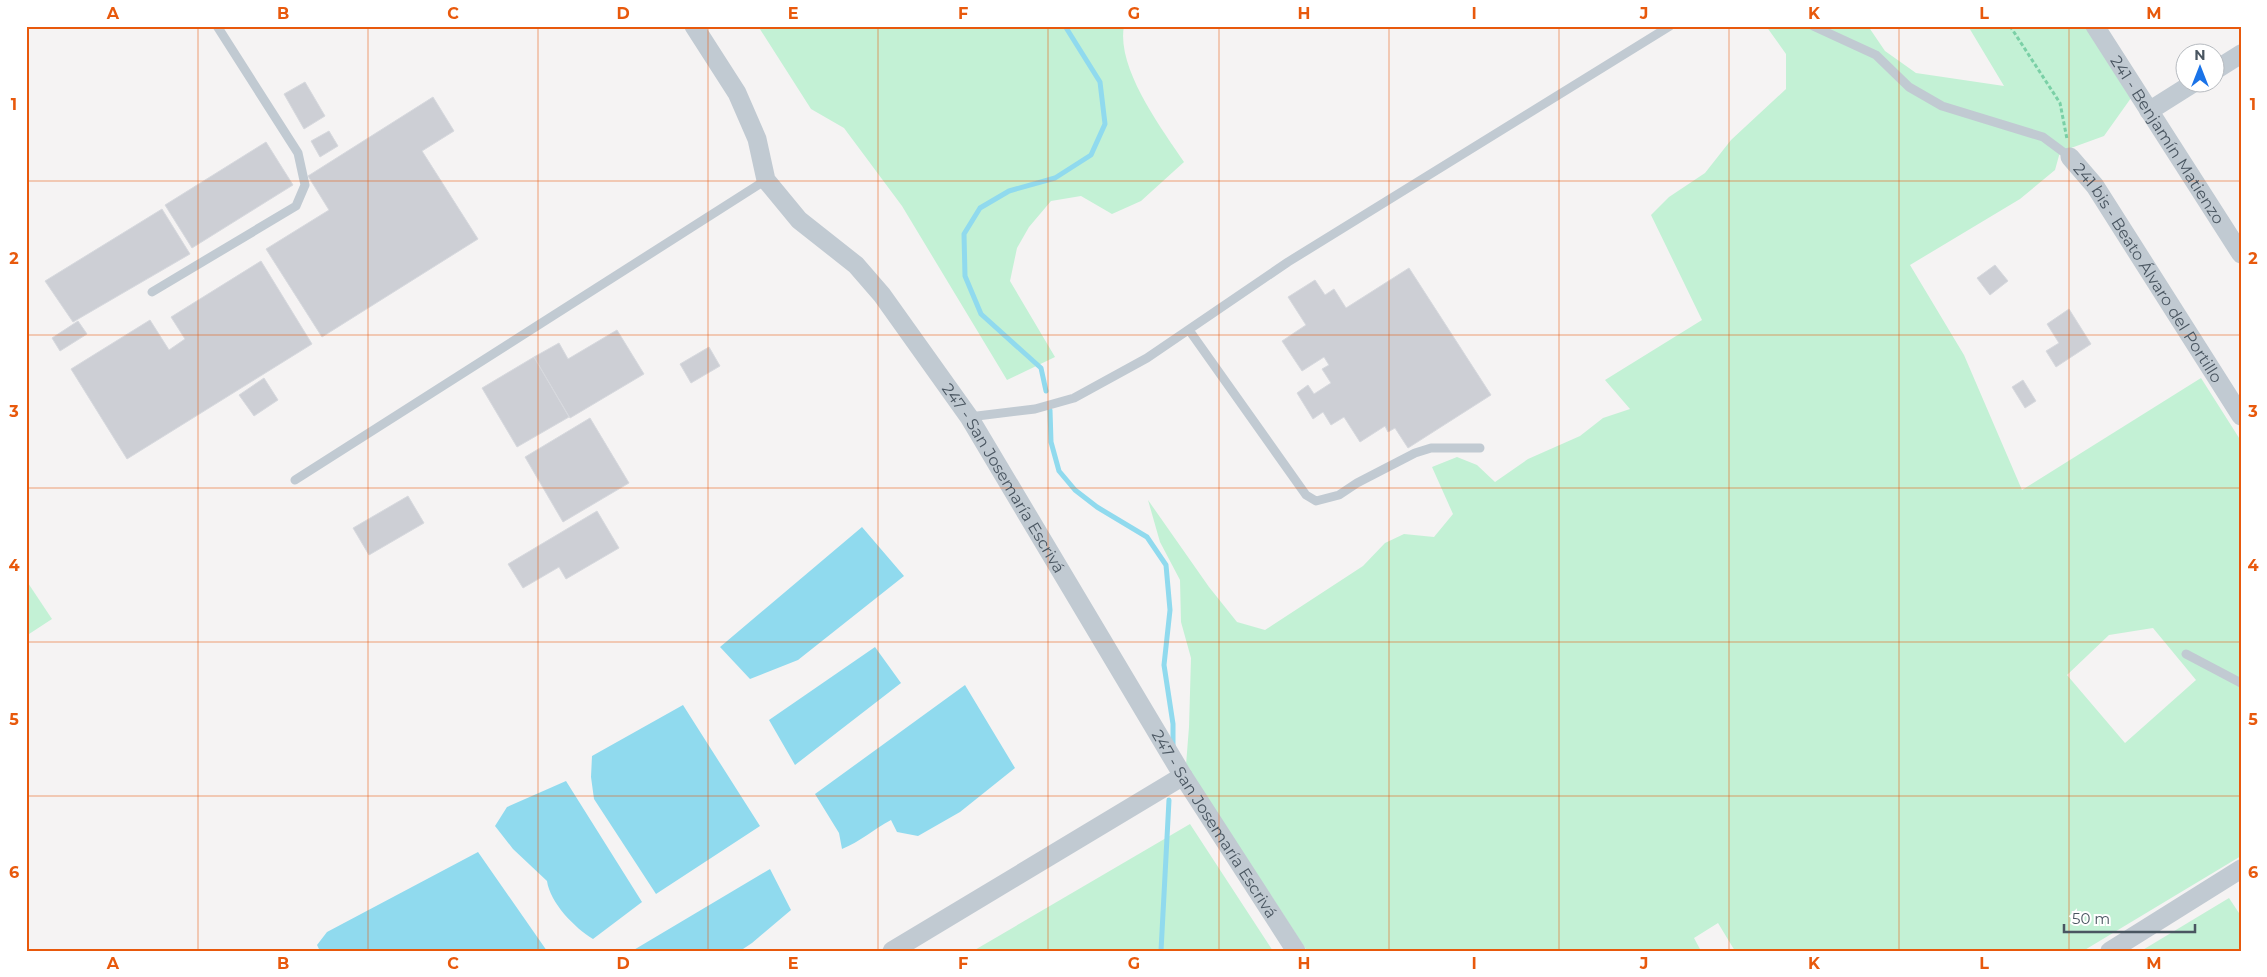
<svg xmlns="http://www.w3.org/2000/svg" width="2267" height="977" viewBox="0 0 2267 977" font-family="Montserrat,sans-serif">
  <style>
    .green { fill: #c3f1d5; fill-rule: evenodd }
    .water { fill: #90daee }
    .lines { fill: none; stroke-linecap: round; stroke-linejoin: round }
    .stream { stroke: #90daee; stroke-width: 5 }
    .building { fill: #cdcfd5; stroke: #d7d9de }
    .path { stroke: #7ad0a6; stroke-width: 3; stroke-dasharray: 4 2.5; stroke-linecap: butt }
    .lane { stroke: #c1cad2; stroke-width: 9 }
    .street { stroke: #c1cad2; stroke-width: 19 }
    .grid { fill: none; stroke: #e8590c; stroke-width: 1; stroke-opacity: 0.55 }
    .labels { text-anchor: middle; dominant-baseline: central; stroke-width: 4; stroke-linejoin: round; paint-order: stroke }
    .street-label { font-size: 16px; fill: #4a5661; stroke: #fff }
    .neatline { fill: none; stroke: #e8590c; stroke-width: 2 }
    .grid-label { font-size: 16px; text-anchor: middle; font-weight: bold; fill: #e8590c }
  </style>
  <rect width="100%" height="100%" fill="#f5f3f3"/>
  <path class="green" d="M758 26H1124C1116 68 1162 129 1184 162L1141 201 1112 214 1081 196 1051 201 1029 227 1017 248 1010 281 1055 357 1007 380 902 206 844 128 811 109Z
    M1766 26H1868L1885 51 1916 73 2004 86 1968 26H2086L2131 98 2104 136 2060 152 2055 170 2020 199 1910 265 1964 355 2022 490 2201 378 2241 441V856L2083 951H1735L1718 923 1694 938 1701 951H1307L1186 765 1189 727 1191 658 1181 622 1180 580 1160 542 1148 500 1209 587 1237 622 1265 630 1363 566 1385 543 1404 534 1434 537 1453 514 1432 467 1457 457 1477 465 1495 482 1528 459 1580 436 1603 418 1630 409 1605 380 1702 320 1651 215 1669 197 1705 173 1731 140 1786 89V54ZM2153 628 2196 680 2125 743 2067 675 2109 635Z
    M26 580 52 619 26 636Z
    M1190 824 1273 951H973Z
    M2229 898 2241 916V951H2141Z"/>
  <path class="water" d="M862 527 904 576 798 660 750 679 720 647Z
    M875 647 901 683 795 765 769 720Z
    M965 685 1015 768 960 812 918 836 897 832 891 820C874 829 860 842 842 849L839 833 815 794Z
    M683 705 760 826 656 894 594 799 591 777 592 756Z
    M566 781 642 902 593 939C575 928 550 903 547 881L513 849 495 826 507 807Z
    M478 852 547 951H320L317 945 327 932Z
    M770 869 791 910 752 943 740 951H632Z"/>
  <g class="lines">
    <path class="stream" d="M1046 391 1041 368 981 314 965 276 964 234 980 208 1009 191 1055 178 1091 155 1105 124 1100 82 1065 26
      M1050 410 1051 442 1059 471 1075 490 1097 507 1147 537 1166 565 1170 610 1164 665 1173 724V747
      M1161 951 1169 800"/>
  </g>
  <path class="building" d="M305 82 325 116 304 129 284 94Z
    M433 97 454 131 422 151 478 239 322 337 266 249 329 210 308 176Z
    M329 131 338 146 320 157 311 141Z
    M266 142 293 185 192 248 165 205Z
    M162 209 190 254 73 322 45 281Z
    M261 261 312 344 127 459 71 369 150 320 169 350 185 339 171 317Z
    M1995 265 2008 281 1990 295 1977 278Z
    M1409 268 1491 395 1408 448 1395 428 1388 432 1385 426 1360 442 1344 417 1331 425 1323 412 1313 419 1297 393 1308 385 1314 394 1331 383 1322 369 1329 365 1324 357 1302 371 1282 341 1306 325 1288 297 1315 280 1325 295 1334 289 1346 308Z
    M2069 309 2091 344 2056 367 2046 351 2059 343 2047 324Z
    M78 321 87 334 60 351 52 338Z
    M617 330 644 374 570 418 534 357 559 343 568 359Z
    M709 347 720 366 691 383 680 364Z
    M534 357 569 417 517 447 482 388Z
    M264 378 278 400 254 416 239 395Z
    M2023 380 2036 401 2025 408 2012 387Z
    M590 418 629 483 563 522 525 457Z
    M408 496 424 523 369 555 353 528Z
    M597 511 619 548 566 579 559 567 523 588 508 564Z"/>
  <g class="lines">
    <path class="path" d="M2010 26 2060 103 2067 139"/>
    <path class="lane" d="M1813 26 1876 55 1909 87 1942 106 2043 137 2070 157
      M152 292 296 206 305 185 298 153 217 26
      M1189 330 1306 495 1316 501 1339 495 1357 483 1415 453 1431 448H1480
      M969 417 1035 409 1074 398 1147 358 1288 262 1670 26
      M295 480 766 180
      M2186 654 2241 683"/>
    <g class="street">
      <path id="s1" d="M694 26 737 93 757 139 766 180 799 220 856 265 882 295 969 417 1183 776 1296 951"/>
      <path id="s2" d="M2095 26 2241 254"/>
      <path d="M2214 71 2241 54"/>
      <path d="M2149 111 2195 82"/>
      <path id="s3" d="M2070 157 2095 186 2241 416"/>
      <path d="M892 951 1183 776"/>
      <path d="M2110 951 2241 869"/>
    </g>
  </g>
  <path class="grid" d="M198 26V951M368 26V951M538 26V951M708 26V951M878 26V951M1048 26V951M1219 26V951M1389 26V951M1559 26V951M1729 26V951M1899 26V951M2069 26V951M26 181H2241M26 335H2241M26 488H2241M26 642H2241M26 796H2241"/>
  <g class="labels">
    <g class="street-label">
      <text stroke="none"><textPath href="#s2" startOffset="135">241 - Benjamín Matienzo</textPath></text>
      <text stroke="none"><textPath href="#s3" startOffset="140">241 bis - Beato Álvaro del Portillo</textPath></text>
      <text stroke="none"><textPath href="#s1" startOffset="556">247 - San Josemaría Escrivá</textPath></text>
      <text stroke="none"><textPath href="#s1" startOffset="961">247 - San Josemaría Escrivá</textPath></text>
    </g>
  </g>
  <rect width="2267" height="977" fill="none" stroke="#ffffff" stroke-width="55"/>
  <g transform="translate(2200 68)"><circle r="24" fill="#ffffff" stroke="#b7bbc0"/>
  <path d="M0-4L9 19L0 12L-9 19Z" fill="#1a73e8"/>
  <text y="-8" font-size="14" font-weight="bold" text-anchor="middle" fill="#4a5661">N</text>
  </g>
  <path d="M2064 924v8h131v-8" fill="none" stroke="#4a5661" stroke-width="2.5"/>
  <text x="2072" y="924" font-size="15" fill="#4a5661" stroke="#ffffff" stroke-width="4" paint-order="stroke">50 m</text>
  <rect x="28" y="28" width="2212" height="922" class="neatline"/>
  <g class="grid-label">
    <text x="113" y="19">A</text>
    <text x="283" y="19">B</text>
    <text x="453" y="19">C</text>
    <text x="623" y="19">D</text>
    <text x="793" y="19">E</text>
    <text x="963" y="19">F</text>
    <text x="1134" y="19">G</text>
    <text x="1304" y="19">H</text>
    <text x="1474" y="19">I</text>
    <text x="1644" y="19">J</text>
    <text x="1814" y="19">K</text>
    <text x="1984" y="19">L</text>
    <text x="2154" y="19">M</text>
    <text x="14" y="110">1</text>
    <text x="2253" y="110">1</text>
    <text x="14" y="264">2</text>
    <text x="2253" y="264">2</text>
    <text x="14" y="417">3</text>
    <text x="2253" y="417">3</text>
    <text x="14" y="571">4</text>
    <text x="2253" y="571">4</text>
    <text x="14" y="725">5</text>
    <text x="2253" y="725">5</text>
    <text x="14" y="878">6</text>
    <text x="2253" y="878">6</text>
    <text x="113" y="969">A</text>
    <text x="283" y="969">B</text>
    <text x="453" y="969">C</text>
    <text x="623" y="969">D</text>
    <text x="793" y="969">E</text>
    <text x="963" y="969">F</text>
    <text x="1134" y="969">G</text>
    <text x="1304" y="969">H</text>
    <text x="1474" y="969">I</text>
    <text x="1644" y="969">J</text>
    <text x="1814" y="969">K</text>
    <text x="1984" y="969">L</text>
    <text x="2154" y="969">M</text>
  </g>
</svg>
